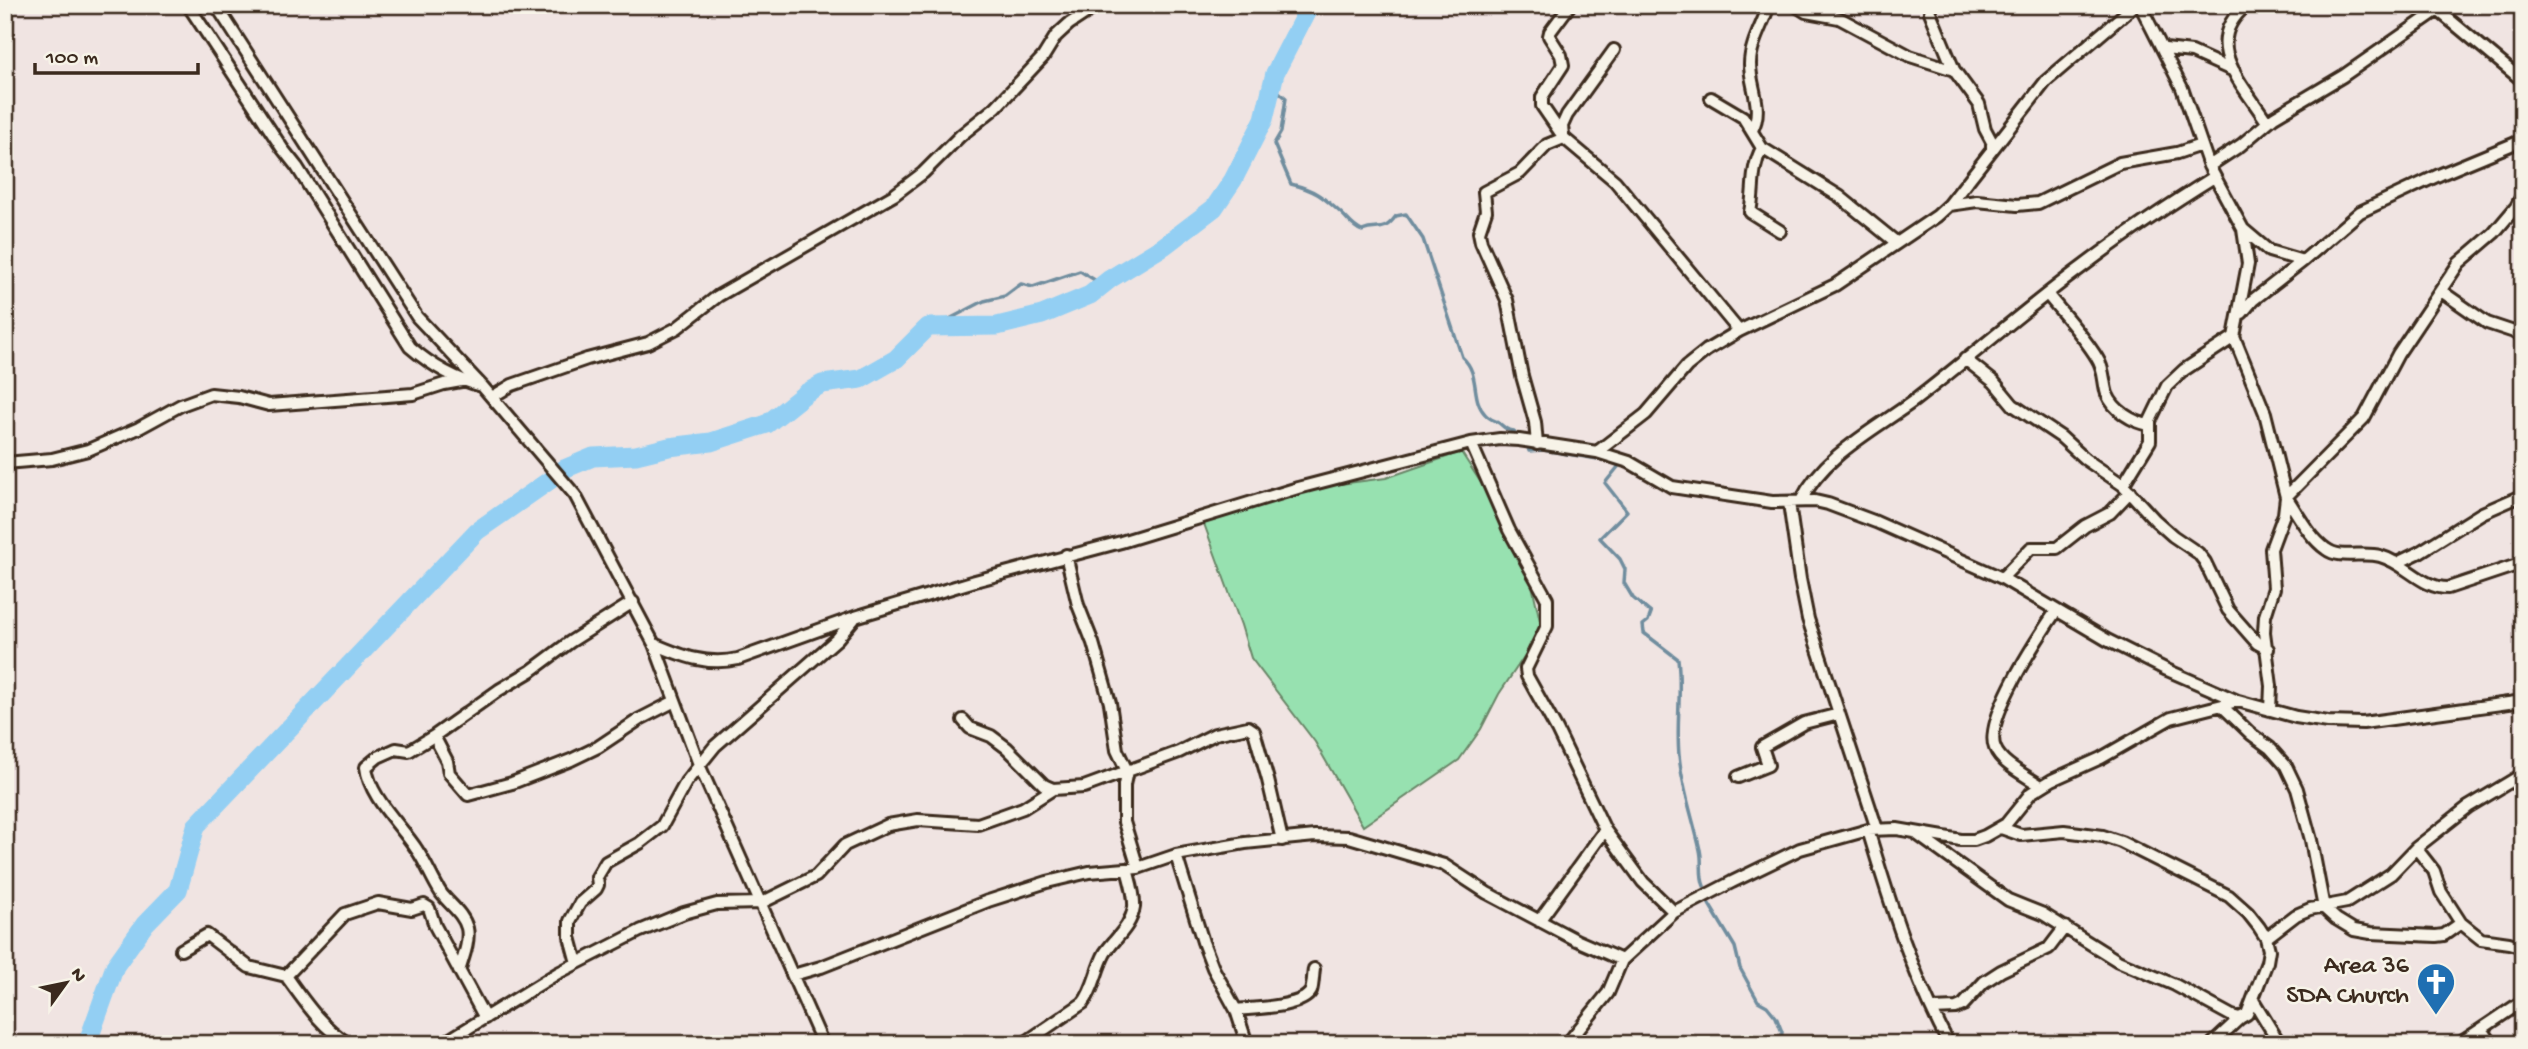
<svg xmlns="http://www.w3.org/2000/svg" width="2528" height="1049" viewBox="0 0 2528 1049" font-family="'Gochi Hand',sans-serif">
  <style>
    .green { fill: #97e1b0; stroke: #698667; stroke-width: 2 }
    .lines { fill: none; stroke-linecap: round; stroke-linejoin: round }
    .stream { stroke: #708d9e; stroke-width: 3.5 }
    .river { stroke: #93cff3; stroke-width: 19 }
    .minor-casing { stroke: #3b2a1e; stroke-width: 16 }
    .minor { stroke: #f7f3e8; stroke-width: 10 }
    .labels { text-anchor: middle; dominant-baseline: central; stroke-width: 5; stroke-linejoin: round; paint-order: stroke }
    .poi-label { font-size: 26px; fill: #3b2a1e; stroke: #f7f3e8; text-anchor: end }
  </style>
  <rect width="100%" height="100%" fill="#f0e4e2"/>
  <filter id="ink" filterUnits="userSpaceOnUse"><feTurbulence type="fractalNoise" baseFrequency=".0143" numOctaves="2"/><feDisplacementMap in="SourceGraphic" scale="14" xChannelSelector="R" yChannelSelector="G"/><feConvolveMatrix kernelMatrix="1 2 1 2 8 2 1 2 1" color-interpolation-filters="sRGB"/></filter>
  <g filter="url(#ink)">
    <path class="green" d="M1461 452 1483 486 1530 576 1542 630 1499 694 1481 729 1459 760 1363 826 1315 742 1251 658 1241 625 1203 521 1317 487 1386 478Z"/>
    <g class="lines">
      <path class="stream" d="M1272 86 1286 98 1281 132 1274 144 1291 184C1315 190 1322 196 1341 213 1349 220 1352 227 1362 231 1378 224 1382 235 1396 216L1406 214 1423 239 1462 357C1481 374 1470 398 1485 414 1489 419 1494 420 1499 423 1505 428 1506 430 1514 431L1517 435
        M934 327 984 301 1005 296 1021 284 1033 287 1080 271 1103 285
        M1527 444 1529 451 1543 450 1616 462 1618 467 1605 483 1627 511 1600 538 1620 559 1625 569 1624 583 1633 598 1651 613 1648 621 1643 625 1644 633 1678 659C1682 691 1676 723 1679 755 1682 788 1693 818 1700 850 1703 862 1699 874 1704 886
        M1709 904 1735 947 1740 968 1758 1001 1767 1006 1776 1017 1782 1032 1781 1044"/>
      <path class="river" d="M564 469 593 457 636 455 669 447 711 442 767 424 806 393 822 384 861 379 896 359 928 327 997 326 1042 315 1090 295 1110 279 1164 246 1214 208 1233 180 1264 119 1275 73 1310 5
        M87 1044 115 966 145 924 178 890 196 826 477 531 553 478"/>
      <g class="minor-casing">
        <path id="minor" d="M188 5 282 148 297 167 410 347C432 366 454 379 482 386
          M216 5 417 317 483 387 575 495 654 644 700 767 823 1044
          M1570 5 1550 32 1549 36 1561 55 1563 65 1542 97V106L1564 138 1615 181 1739 331
          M1795 5 1806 12 1839 18 1910 56 1954 70
          M2140 5 2182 88 2209 166 2243 229 2269 251 2303 261
          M2247 5C2199 43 2243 84 2267 122
          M2439 11 2523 81
          M1930 12 1954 70 1979 104 1985 129 1992 142V150
          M2165 49 2192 52 2234 71
          M1711 98 1743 117 1762 148 1839 196 1897 243
          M1752 130C1764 108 1750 87 1750 64 1750 44 1763 24 1769 5
          M1563 135 1562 126 1567 115 1614 50
          M1762 148C1750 171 1755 188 1750 212L1780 231
          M2209 166 2241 145 2274 117 2343 76 2445 5
          M2523 194 2516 207 2494 233 2459 263 2398 354 2364 418 2286 497C2298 514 2309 537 2326 549 2340 560 2363 551 2380 556 2406 563 2421 588 2448 588L2523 563
          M1949 205 1977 201 2017 205 2038 203 2120 163 2177 153 2201 145
          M2243 229 2248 264 2234 337 2265 413 2286 497 2284 514 2271 549 2274 588 2265 616 2264 632 2271 686 2270 710
          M2441 291 2487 323 2523 335
          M2047 294C2064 315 2083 335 2097 358 2105 370 2103 382 2107 394 2114 411 2133 422 2149 425
          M2242 313 2253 300 2303 261 2360 212 2441 174 2523 140
          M1965 359 1994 382 2013 405 2061 437 2085 459 2123 485 2155 520 2173 536 2198 553 2205 562 2228 610 2257 643 2268 649
          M492 397 512 385 587 359 648 343 677 328 718 296 894 195 923 173 960 136 996 107 1043 57 1056 36 1069 24 1098 5
          M1471 443 1509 530 1547 599V626L1526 669 1527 676 1557 730 1605 830 1643 882 1674 912
          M1537 444 1535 422 1522 376 1507 300 1481 242 1479 232 1486 211 1484 192 1520 173 1547 145 1564 138
          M1597 452 1646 414 1687 366 1707 350 1739 331 1835 285 1937 216 1949 205 2046 81 2135 5
          M5 463 52 459 88 450 139 428 181 405 211 394 239 397 269 405 413 394 444 384 461 381
          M2123 485 2150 441V421L2167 386 2184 370 2234 337
          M1801 501C1823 455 1876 429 1915 400 1971 357 2025 309 2082 267 2124 235 2169 205 2214 177
          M1789 503 1800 579 1808 619 1877 829
          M1066 555 1078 605 1093 643 1110 703 1117 750 1127 771 1124 785V822L1138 868
          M2397 563 2418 553 2482 513 2523 495
          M2002 578 2031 548H2057L2085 526 2110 513 2130 492
          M654 644C682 656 707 666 738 659L855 617 975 581 1121 542 1298 488 1471 443 1500 439 1519 440 1597 452 1629 462 1672 487 1772 502 1815 501 1828 504 1876 522 2002 578 2107 640 2167 670 2238 701 2296 717 2328 722 2363 723 2523 701
          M2222 706 2251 734 2270 748 2286 766 2297 789 2311 840 2324 908 2336 919 2354 930 2371 933 2436 936 2444 935 2461 923
          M963 720 970 728 991 736 1007 748 1044 785 1053 789 1084 787 1179 752 1215 734 1248 727 1254 731 1268 780 1282 840
          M434 736 447 761 449 773 468 795 512 783 571 760 598 747 640 719 675 701
          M1738 777 1768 765 1762 747 1804 723 1839 714
          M2041 786C2027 776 2001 764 1995 748 1983 720 2039 636 2056 611
          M1868 830C1890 903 1913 977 1949 1044
          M1918 835 2008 900 2043 914 2118 961 2175 985 2232 1016 2240 1018 2247 1014 2267 962 2269 950 2266 938 2259 927 2248 913 2229 896 2121 842 2103 836 2064 831 2021 835 2001 828
          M2416 848 2434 871 2441 892 2461 923 2481 939 2509 943 2523 947
          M1176 855 1203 942 1213 968 1236 1010 1247 1044
          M1539 921 1605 830
          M2266 938 2296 915 2310 909 2347 902 2391 874 2416 848 2468 807 2523 774
          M181 950 207 935 249 967 286 976
          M577 963 570 937V921L580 903 596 889 598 885 597 877 606 862 640 843 662 826 686 782 715 746 837 639 854 619
          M459 971C463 958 470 941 467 928 463 913 449 904 441 893 432 879 426 863 417 850 401 825 369 797 366 767L378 757 396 749 409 751 434 736 499 690 531 671 570 642 633 602
          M793 975 821 967 988 901 1047 882 1089 872 1138 868 1176 855 1245 843 1315 836 1349 837 1444 865 1487 893 1576 940 1622 960
          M2253 1000 2280 1044
          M1932 1009 1956 1008 1963 1005 1984 982 2001 971 2049 948 2065 927
          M1236 1010C1253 1008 1302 1008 1311 991 1313 985 1313 975 1314 969
          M2482 1029 2492 1044
          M349 1044C321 1027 305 1002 286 976L345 914 378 903 412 909 424 905 429 908 435 926 485 1018
          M442 1044 558 973 640 931 684 913 717 904 761 903 816 876 845 845 888 825 918 820 978 824 1023 808 1053 789
          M1023 1044 1083 1003C1094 990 1096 969 1105 953 1115 938 1131 927 1134 907 1135 895 1130 881 1127 869
          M1567 1044 1608 993 1622 960 1674 912 1732 882 1800 849 1868 830 1897 829 1961 840H1974L1985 836 2006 824 2031 793 2052 780 2101 758 2171 718 2238 701
          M2212 1044 2240 1018
          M2459 1044 2523 1001"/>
      </g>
      <use href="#minor" class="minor"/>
    </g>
  </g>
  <defs>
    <g id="church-pin" transform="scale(2.0125)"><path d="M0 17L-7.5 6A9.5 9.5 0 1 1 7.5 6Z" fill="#1f6fb2" stroke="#f7f3e8"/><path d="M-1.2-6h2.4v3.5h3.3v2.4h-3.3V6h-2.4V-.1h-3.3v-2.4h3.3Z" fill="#fff"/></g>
  </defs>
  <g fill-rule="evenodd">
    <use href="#church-pin" x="2436" y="982"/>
  </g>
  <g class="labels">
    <g class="poi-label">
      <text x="2409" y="967">Area 36<tspan x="2409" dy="30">SDA Church</tspan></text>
    </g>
  </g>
  <rect width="2528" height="1049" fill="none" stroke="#f7f3e8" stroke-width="28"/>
  <rect x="14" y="14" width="2500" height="1021" fill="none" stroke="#3b2a1e" stroke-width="2.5" filter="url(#ink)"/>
  <g transform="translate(66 983) rotate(57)" stroke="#f7f3e8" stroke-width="5" paint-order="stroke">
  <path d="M0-5L12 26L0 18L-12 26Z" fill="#3b2a1e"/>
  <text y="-10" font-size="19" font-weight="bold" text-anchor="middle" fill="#3b2a1e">N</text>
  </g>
  <path d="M35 63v10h163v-10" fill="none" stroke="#3b2a1e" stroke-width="3.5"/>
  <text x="46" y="63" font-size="21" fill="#3b2a1e" stroke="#f7f3e8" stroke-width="5" paint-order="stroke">100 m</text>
</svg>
